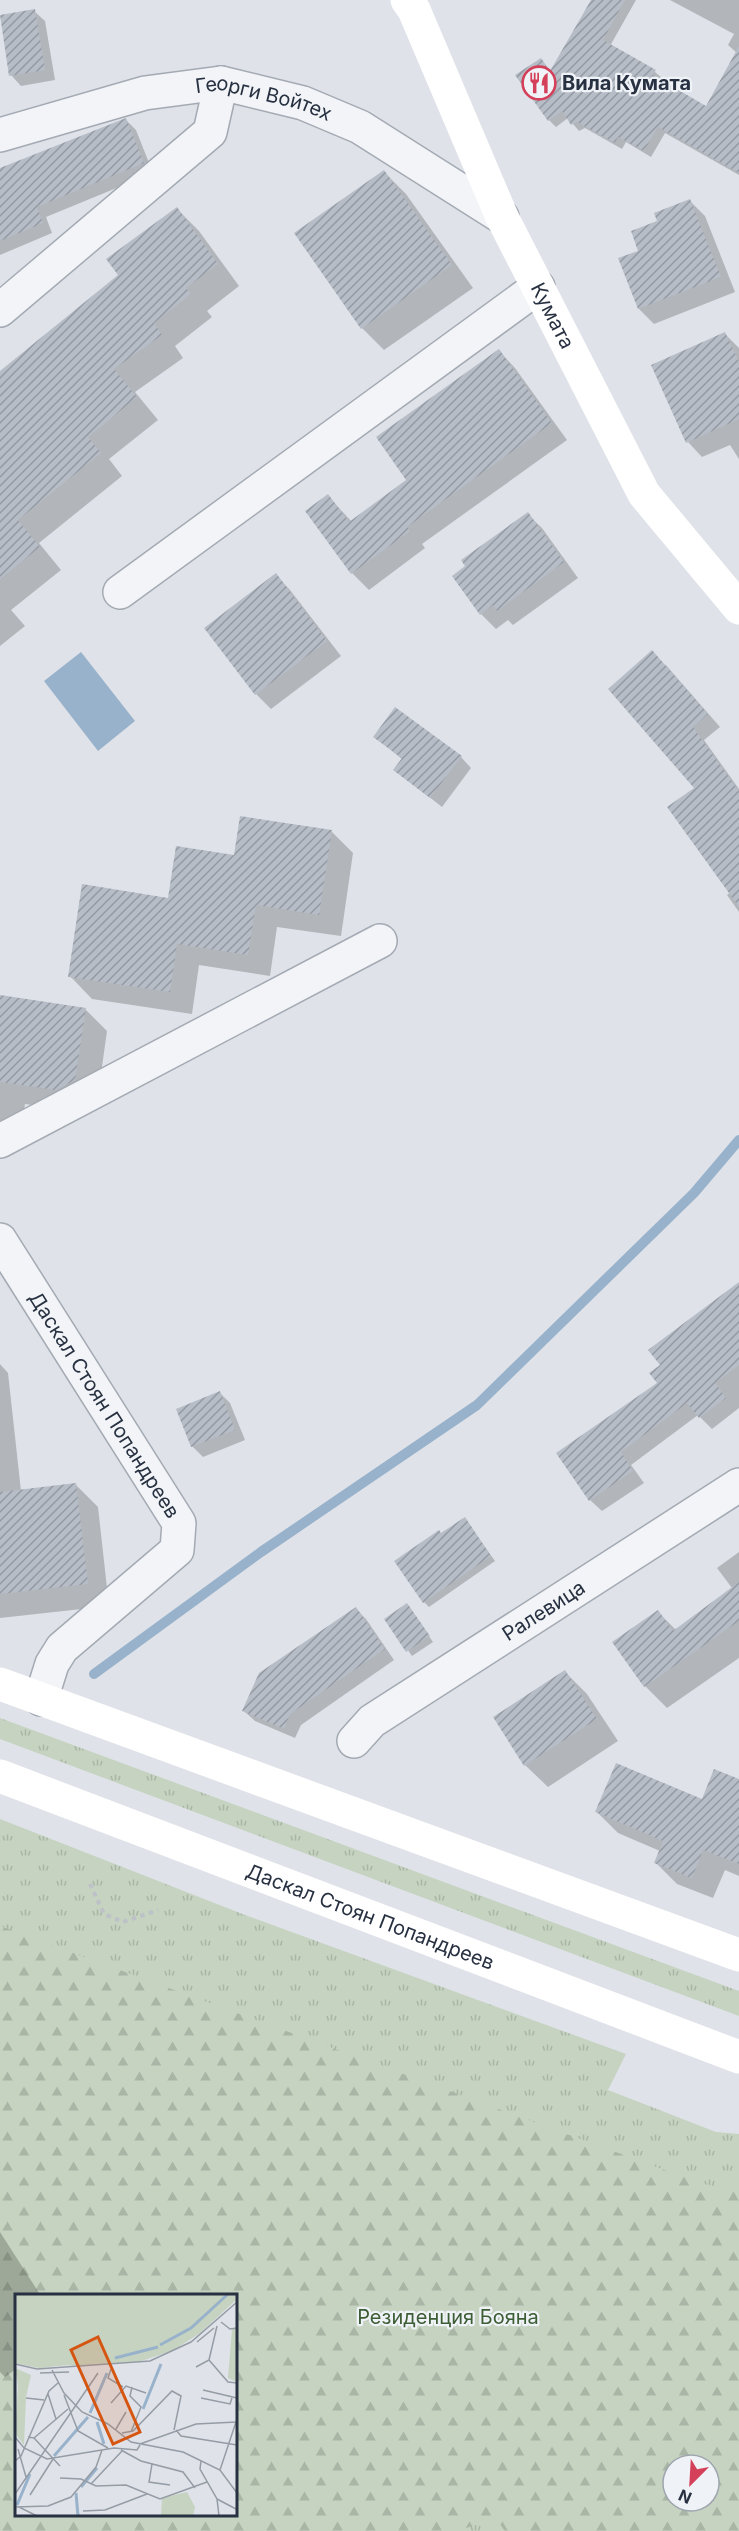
<svg xmlns="http://www.w3.org/2000/svg" width="739" height="2531" viewBox="0 0 739 2531" font-family="Inter,sans-serif">
  <style>
    .grass { fill: url(#grass-tufts); fill-rule: evenodd }
    .forest { fill: url(#forest-firs); fill-rule: evenodd }
    .water { fill: #99b2cb }
    .shadow { fill: #0003 }
    .lines { fill: none; stroke-linecap: round; stroke-linejoin: round }
    .stream { stroke: #99b2cb; stroke-width: 10 }
    .building { fill: url(#building-hatch) }
    .street-casing { stroke: #a4aab3; stroke-width: 36 }
    .path { stroke: #bdc1c8; stroke-width: 4; stroke-dasharray: 4.5 4.5; stroke-linecap: butt }
    .street { stroke: #f2f4f7; stroke-width: 33 }
    .secondary { stroke: #fff; stroke-width: 33 }
    .labels { text-anchor: middle; dominant-baseline: central; stroke-width: 4.5; stroke-linejoin: round; paint-order: stroke }
    .poi-label { font-size: 20px; font-weight: bold; fill: #273141; stroke: #eff2f7; text-anchor: start }
    .street-label { font-size: 20px; fill: #273141; stroke: #eff2f7 }
    .park-label { font-size: 20px; fill: #3d5d34; stroke: #eff2f7 }
    .inset-river { fill: none; stroke: #99b2cb; stroke-width: 3 }
    .inset-road { fill: none; stroke: #959ca6; stroke-width: 1.5 }
    .view { fill: #d55511; fill-opacity: 0.15; stroke: #d55511; stroke-width: 3 }
    .inset-edge { fill: none; stroke: #273141; stroke-width: 3 }
  </style>
  <defs>
    <pattern id="grass-tufts" width="24" height="20" patternUnits="userSpaceOnUse" patternTransform="scale(1.5)"><rect width="24" height="20" fill="#c5d3c0"/><path d="M3 7l-1-3M5 7V3M7 7l1-3M15 17l-1-3M17 17v-4M19 17l1-3" fill="none" stroke="#a9b6a6"/></pattern>
    <pattern id="forest-firs" width="22" height="20" patternUnits="userSpaceOnUse" patternTransform="scale(1.5)"><rect width="22" height="20" fill="#c5d3c0"/><path d="M5 1l3.5 6h-7zM16 11l3.5 6h-7z" fill="#a9b6a6"/></pattern>
    <pattern id="building-hatch" width="6" height="6" patternUnits="userSpaceOnUse" patternTransform="scale(1.5)"><rect width="6" height="6" fill="#b6bdc6"/><path d="M-1 1l2-2M0 6l6-6M5 7l2-2" fill="none" stroke="#949aa2"/></pattern>
  </defs>
  <rect width="100%" height="100%" fill="#dfe3e9"/>
  <path class="grass" d="M0 1718 739 1991V2016L0 1739Z
    M0 1819 245 1915 626 2054 608 2090 716 2132 739 2134V2531H0ZM16 2296H236V2514H16ZM673 2465H709V2501H673Z"/>
  <path class="forest" d="M0 1926 703 2184 739 2189V2531H505L496 2519 456 2531H0ZM16 2296H236V2514H16ZM673 2465H709V2501H673Z"/>
  <path class="water" d="M81 652 135 721 98 751 44 681Z"/>
  <path class="shadow" d="M593 0H636L610 46 655 72 662 78 660 81 707 108 737 53 728 45 734 34 670 0H739V175L665 133 651 157 626 142 622 149 585 128 579 131 568 118 556 127 549 120 541 60 551 72Z
    M34 11 45 21 55 80 21 86 11 75Z
    M126 120 136 130 153 173 46 217 52 233 0 255V174Z
    M384 172 406 194 473 288 384 350 362 328 296 233Z
    M690 201 705 216 735 292 654 324 639 309 620 259 640 252 659 222Z
    M177 209 199 231 239 286 207 311 212 317 175 346 183 358 135 392 158 420 109 459 122 476 39 543 61 570 11 610 25 626 0 646V373L120 276Z
    M725 334 739 348V459L730 445 702 457 688 442Z
    M499 351 515 368 567 440 422 544 425 548 369 590 352 573 307 511 328 496 352 522 408 480Z
    M527 514 542 528 578 578 513 625 508 620 496 629 481 614Z
    M276 575 290 590 341 656 271 709 256 694 206 628Z
    M665 664 720 727 704 740 739 789V912L727 895 731 892Z
    M375 737 461 757 471 768 442 807 395 770 403 760Z
    M331 831 353 853 341 936 277 927 270 976 199 965 192 1014 92 999 70 976 169 899 235 857Z
    M0 996 85 1009 107 1031 97 1102 79 1112 25 1104 19 1144 0 1150Z
    M739 1292V1408L712 1429 698 1415 631 1465 644 1483 602 1511 590 1500 659 1384Z
    M0 1364 8 1373 21 1491 76 1485 98 1507 109 1606 0 1618Z
    M220 1393 230 1403 245 1440 203 1457 192 1446Z
    M465 1519 495 1561 429 1607 424 1602 442 1535Z
    M739 1552V1658L667 1708 645 1686 658 1612 676 1630 732 1588 717 1568Z
    M356 1609 366 1619 394 1660 301 1725 295 1738 255 1721 244 1711Z
    M411 1610 433 1642 412 1656 386 1619Z
    M565 1672 587 1694 618 1741 548 1787 525 1765Z
    M739 1781V1876L725 1870 713 1898 677 1884 656 1863 660 1851 618 1833 597 1812 703 1801Z
    M0 2232 41 2296H16V2369L5 2377 0 2372Z"/>
  <g class="lines">
    <path class="stream" d="M94 1674 261 1552 477 1405 694 1193 739 1140"/>
  </g>
  <path class="building" d="M591 0H625L603 40 656 70 653 75 706 106 739 46V173L658 127 644 151 618 137 615 143 577 122 571 125 562 111 548 121 515 75 541 58 550 71Z
    M35 9 45 70 9 76 0 15Z
    M126 118 144 163 37 207 43 223 0 241V168Z
    M384 170 452 265 361 329 294 233Z
    M690 199 721 277 638 309 618 258 638 251 631 231 657 221 654 213Z
    M177 207 218 264 186 288 191 294 154 323 162 335 114 369 137 397 88 437 101 453 18 520 40 547 0 579V371L118 275 106 259Z
    M725 332 739 362V419L686 443 651 365Z
    M499 349 552 423 407 527 410 531 351 574 305 511 328 494 349 522 406 480 376 437Z
    M528 512 564 562 497 611 493 605 480 615 452 576 465 566 461 560Z
    M276 573 327 641 255 695 204 628Z
    M652 650 708 714 693 727 739 791V907L667 807 694 788 608 689Z
    M395 707 462 756 430 798 393 770 402 758 373 737Z
    M240 816 332 830 319 915 256 905 248 955 177 944 170 992 68 977 82 884 168 898 176 846 234 855Z
    M0 995 86 1008 75 1080 56 1090 0 1082Z
    M739 1282V1365L715 1383 726 1398 699 1418 687 1403 621 1452 633 1471 589 1501 556 1453 657 1383 649 1373 660 1365 648 1350Z
    M220 1391 235 1430 191 1447 176 1409Z
    M76 1483 88 1584 0 1594V1492Z
    M465 1517 491 1556 423 1603 394 1561 439 1530 441 1533Z
    M739 1582V1621L644 1687 612 1642 658 1610 673 1631Z
    M407 1603 430 1636 406 1652 384 1619Z
    M356 1607 385 1649 290 1714 284 1729 242 1711 259 1673Z
    M565 1670 597 1719 524 1766 493 1717Z
    M616 1763 702 1799 714 1769 739 1779V1864L703 1850 692 1878 654 1863 663 1841 595 1812Z"/>
  <g class="lines">
    <g class="street-casing">
      <g id="street">
        <path id="s1" d="M0 135 145 93 221 83 303 103 360 127 502 217"/>
        <path d="M0 310 210 132 221 83"/>
        <path d="M120 592 538 287"/>
        <path d="M0 1141 380 941"/>
        <path id="s2" d="M0 1240 179 1523 177 1550 62 1648 52 1664 41 1699"/>
        <path id="s3" d="M354 1741 372 1721 739 1485"/>
      </g>
    </g>
    <path class="path" d="M90 1884 104 1914 123 1922 158 1910"/>
    <use href="#street" class="street"/>
    <g class="secondary">
      <path id="s4" d="M407 0 414 10 502 217 644 494 739 608"/>
      <path d="M0 1684 739 1955"/>
      <path id="s5" d="M0 1776 739 2057"/>
    </g>
  </g>
  <defs>
    <g id="restaurant-ring" transform="scale(1.725)"><circle r="9.5" fill="#eff2f7" stroke="#d43f59" stroke-width="1.5"/><path d="M-5-6h1v4h1v-4h1v4h1v-4h1v5L-1.5 .5V6h-2V.5L-5-1ZM5-6V6H3V1.5H1.5Q1.5-4 5-6Z" fill="#d43f59"/></g>
  </defs>
  <g fill-rule="evenodd">
    <use href="#restaurant-ring" x="539" y="83"/>
  </g>
  <g class="labels">
    <g class="poi-label">
      <text x="562" y="83">Вила Кумата</text>
    </g>
    <g class="street-label">
      <text stroke="none"><textPath href="#s1" startOffset="272">Георги Войтех</textPath></text>
      <text stroke="none"><textPath href="#s4" startOffset="348">Кумата</textPath></text>
      <text stroke="none"><textPath href="#s2" startOffset="195">Даскал Стоян Попандреев</textPath></text>
      <text stroke="none"><textPath href="#s3" startOffset="231">Ралевица</textPath></text>
      <text stroke="none"><textPath href="#s5" startOffset="396">Даскал Стоян Попандреев</textPath></text>
    </g>
    <g class="park-label">
      <text x="448" y="2317">Резиденция Бояна</text>
    </g>
  </g>
  <g transform="translate(15 2294)">
    <rect width="222" height="222" fill="#dfe3e9"/>
    <path d="M0 0H222V5L185 39 157 57 126 67 68 72 0 69ZM0 74 16 81 11 103 9 151 0 139 3 92Z" fill="#c5d3c0"/>
    <path d="M0 0H118L110 4 112 13 104 28 108 41 121 18 137 0 162 3 164 0H219L182 35 148 56 117 64 24 74 0 69ZM34 1 39 4 37 11 44 8 46 13 35 27 27 30 22 15 30 14 32 10 26 7H34ZM70 10 83 14 84 28 80 37H72L65 52 59 49V39L63 35 68 38 66 29 57 14ZM9 36 21 51 15 52 17 60 5 54 2 47 4 38ZM172 198 180 213 178 222H146L147 204Z" fill="#c5d3c0" fill-rule="evenodd"/>
    <path d="M222 34V88L213 84 217 35Z" fill="#c5d3c0"/>
    <path class="inset-river" d="M145 51 176 34 213 0M100 64 143 53M128 115 146 70M75 119 92 79M82 128 89 150M39 162 73 123M66 193 82 174M61 199 63 222M2 211 15 180"/>
    <path class="inset-road" d="M206 28 215 35 222 34M182 48 199 34M194 66 213 88 222 89M0 70 22 75 135 67 176 48 222 8M181 73 194 66 202 32M96 75 93 84 108 93M37 76 49 99 67 118 93 130 116 148 168 158 205 176 222 199M25 79 54 78M188 96 222 104M33 100 41 125M49 101 63 137 93 154M11 104 29 106M186 104 215 110 217 104M96 109 111 92 131 99M101 135 111 118M161 136 166 142 222 151M116 138 126 113 115 102 117 93M107 139 118 137 157 97 166 102 159 136M0 143 9 154 32 165 99 154 122 156 125 151M13 143 19 144 53 115M19 144 45 172M125 150 181 130 222 128M3 155 11 183M106 156 126 167 168 178 180 194M0 167 6 162 34 97 43 89M186 167 185 175 202 205 204 222M137 170 134 188 155 191M205 176 221 128M45 184 66 185 81 192 111 191 145 205 192 188M76 190 107 157M0 200 83 79M15 201 38 165M202 205 221 215M0 213 33 212 56 203 81 173 87 156M4 213 22 222M68 217 90 216 132 200"/>
    <path class="view" d="M83 43 125 138 98 150 56 56Z"/>
    <rect width="222" height="222" class="inset-edge"/>
  </g>
  <g transform="translate(691 2483) rotate(204)"><circle r="28" fill="#eff2f7" stroke="#9fa5ae" stroke-width="1.5"/>
  <path d="M0-4.5L10 22L0 15L-10 22Z" fill="#d43f59"/>
  <text y="-9" font-size="16" font-weight="bold" text-anchor="middle" fill="#273141">N</text>
  </g>
</svg>
